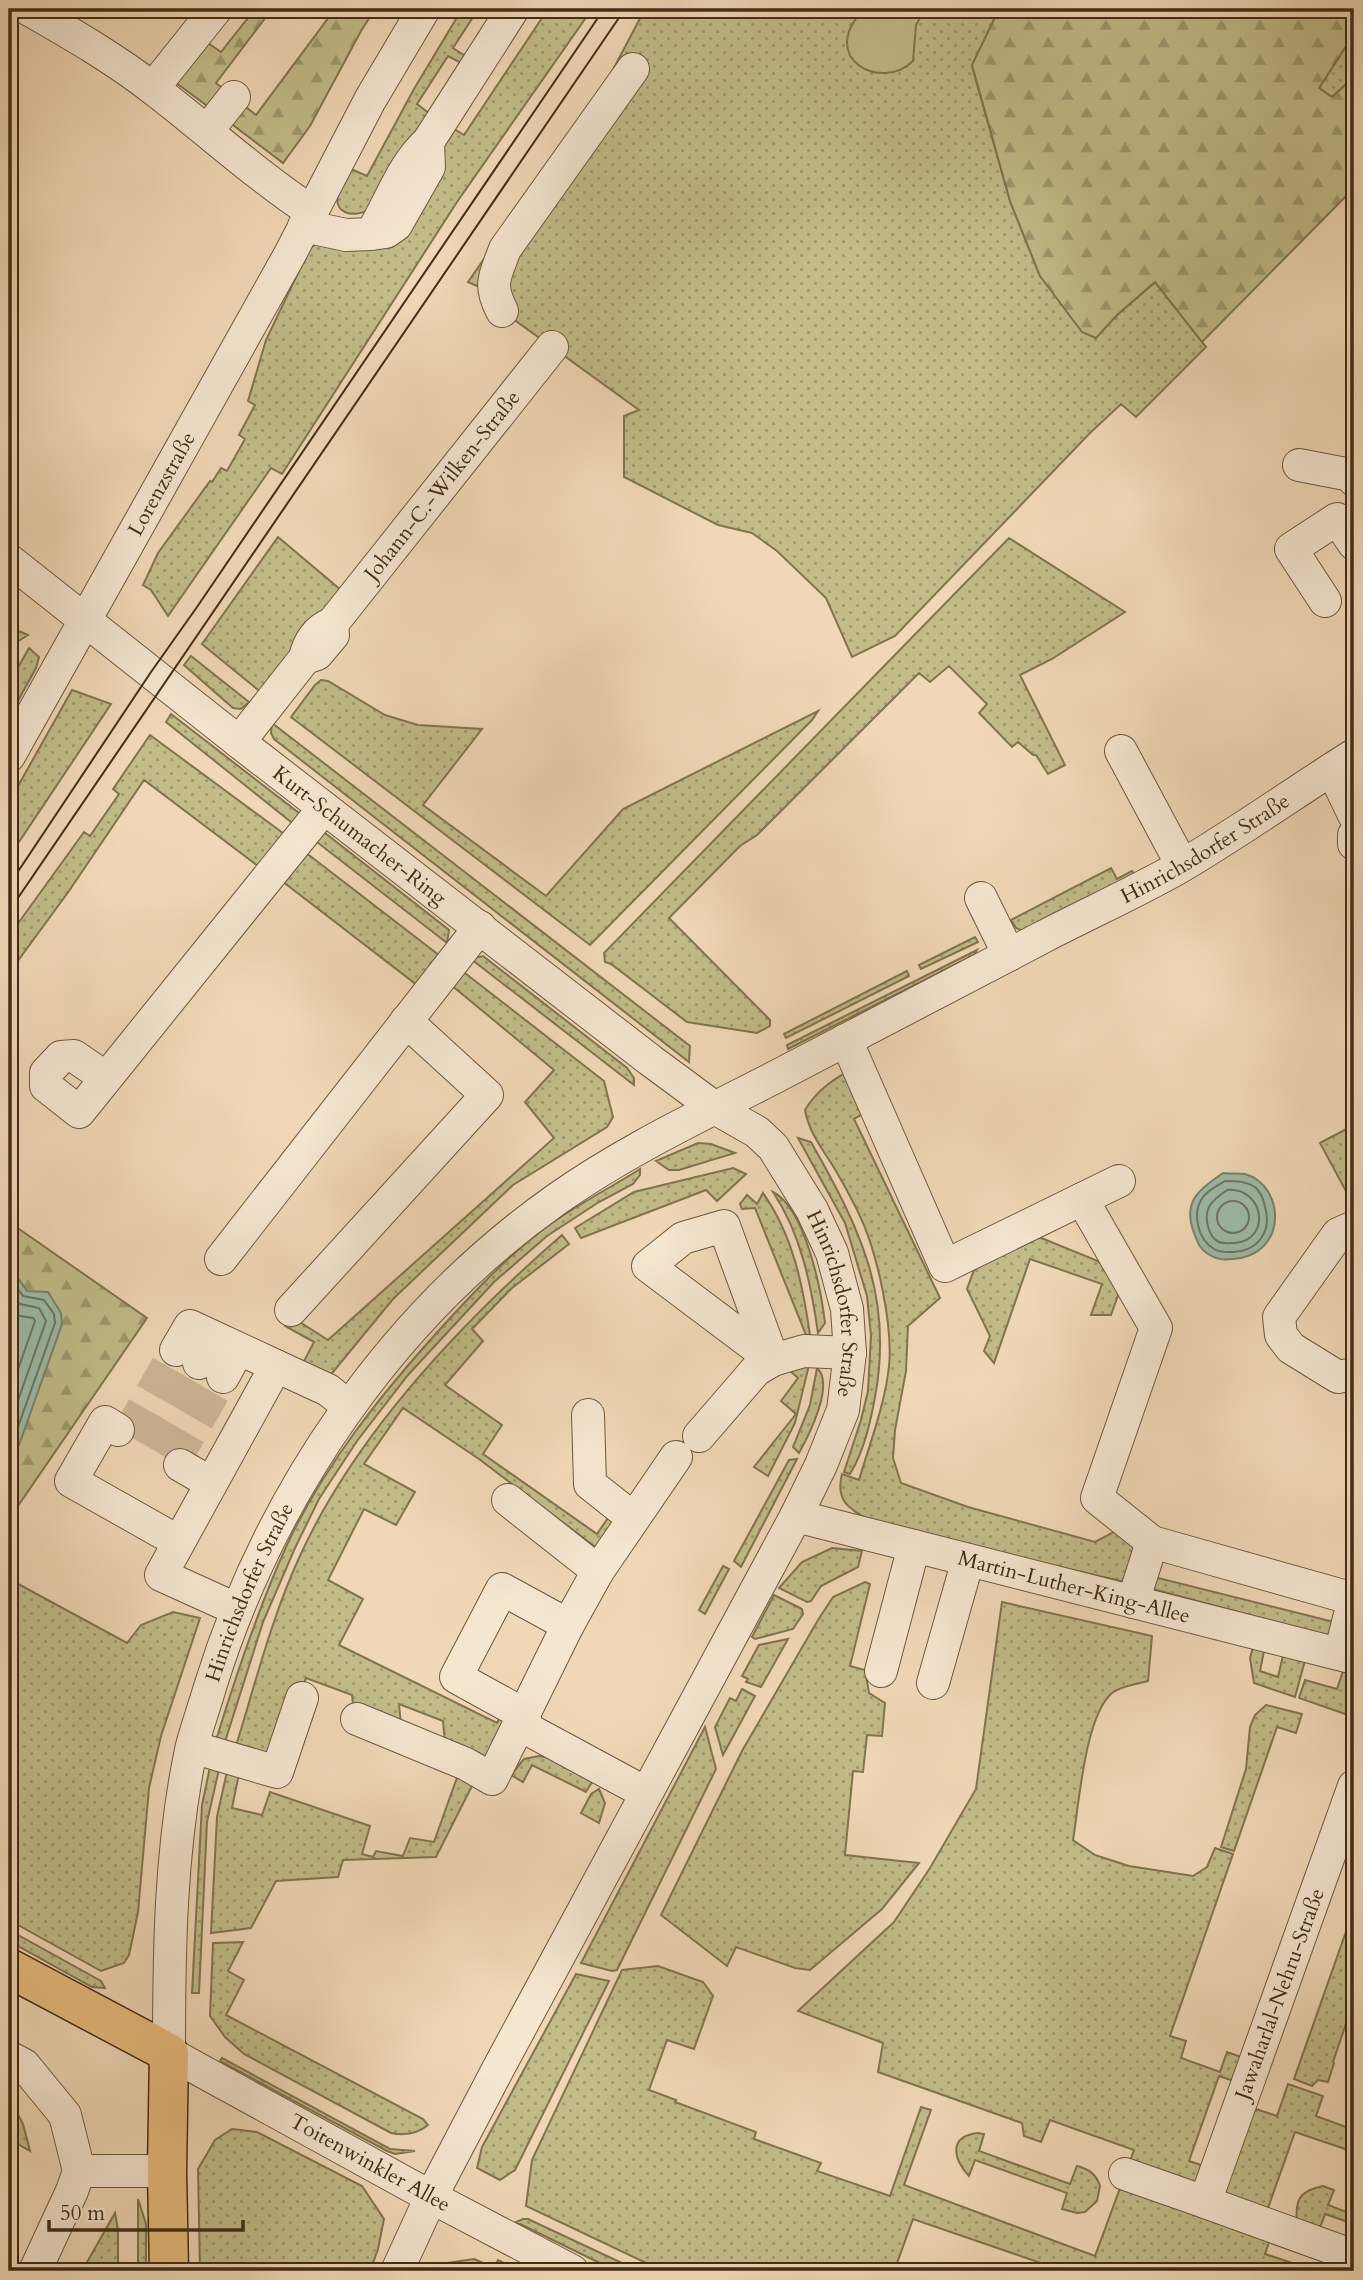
<svg xmlns="http://www.w3.org/2000/svg" width="1363" height="2280" viewBox="0 0 1363 2280" font-family="Cardo,serif">
  <style>
    .grass { fill: url(#grass-dots); stroke: #82744f; stroke-width: 2 }
    .forest { fill: url(#forest-firs); stroke: #82744f; stroke-width: 2 }
    .green { fill: #c1bc88; stroke: #82744f; stroke-width: 2 }
    .water { fill: #9bbba8; stroke: #77826e; stroke-width: 2 }
    .lines { fill: none; stroke-linecap: round; stroke-linejoin: round }
    .shore { stroke: #6e745f; stroke-width: 2 }
    .minor-tunnel { stroke: #cdb696; stroke-width: 32; stroke-dasharray: 32 16; stroke-linecap: butt }
    .minor-casing { stroke: #6e583e; stroke-width: 34 }
    .major-casing { stroke: #422d16; stroke-width: 41 }
    .minor { stroke: #f5e6d0; stroke-width: 32 }
    .major { stroke: #e8bc7b; stroke-width: 38 }
    .tram { stroke: #422d16; stroke-width: 2 }
    .labels { text-anchor: middle; dominant-baseline: central; stroke-width: 6; stroke-linejoin: round; paint-order: stroke }
    .street-label { font-size: 21px; fill: #422d16; stroke: #f5e6d0 }
  </style>
  <defs>
    <pattern id="grass-dots" width="8" height="8" patternUnits="userSpaceOnUse" patternTransform="scale(1.75)"><rect width="8" height="8" fill="#c1bc88"/><path d="M2 2h.1M6 6h.1" fill="none" stroke="#9e996e" stroke-width="1.8" stroke-linecap="round"/></pattern>
    <pattern id="forest-firs" width="22" height="20" patternUnits="userSpaceOnUse" patternTransform="scale(1.75)"><rect width="22" height="20" fill="#c1bc88"/><path d="M5 1l3.5 6h-7zM16 11l3.5 6h-7z" fill="#9e996e"/></pattern>
  </defs>
  <rect width="100%" height="100%" fill="#f0d8b6"/>
  <filter id="stains"><feTurbulence type="fractalNoise" baseFrequency=".00286" numOctaves="4"/><feColorMatrix values="0 0 0 0 .2 0 0 0 0 .09 0 0 0 0 .02 0 0 0 .5 -.17"/></filter>
  <radialGradient id="worn" r=".72"><stop offset=".6" stop-color="#630" stop-opacity="0"/><stop offset="1" stop-color="#630" stop-opacity=".3"/></radialGradient>
  <path class="grass" d="M462 9H499L492 20 477 11 453 48 467 57 463 64 448 56 417 104 430 114 371 209C353 219 331 214 339 190 342 183 347 176 351 169L367 176 414 89Z
    M548 9H592L457 202 282 474 271 468 168 616 151 590 143 585 158 553 210 481 212 482 221 468 227 471 245 439 239 435 255 405 248 401 266 340 310 248 316 244 371 241 451 127 464 135Z
    M645 9H999L972 66 1010 201 1040 276 1095 338 1117 315 1155 282 1206 347 1136 417 1121 404 1090 433 895 636 852 657 826 598 777 551 752 533 718 525 624 477V416L639 410 502 311 493 293 468 282 607 81Z
    M1354 34V77L1332 97 1319 88Z
    M278 537 342 591 263 694 202 644Z
    M1009 538 1125 612 1052 659 1020 675 1065 765 1048 774 1036 755H1033L1018 742 1012 747 979 713 987 704 949 666 930 682 919 673 757 835 740 846 669 918 770 1020V1026L757 1033 687 1022 611 964 605 962 604 953Z
    M9 627 28 635 9 647Z
    M29 648 39 657 36 668 9 717V683Z
    M191 656 249 702 241 709 233 708 184 665Z
    M321 680 328 681 385 715 418 725 482 729 423 805 546 896 623 809 818 711 812 720 590 945 291 717 315 685Z
    M72 690 111 704 9 857V802Z
    M171 714 299 813 296 826 166 722Z
    M272 723 690 1046 689 1062 274 739 271 733Z
    M150 735 291 839 266 872 144 780 69 891 9 973V936L84 832 90 836 119 794 113 789Z
    M325 833 449 930 447 943 313 839Z
    M305 852 440 956 417 985 282 881Z
    M1111 868 1117 879 1132 871 1137 877 1025 932 1016 928 1011 920Z
    M975 937 978 942 921 969 919 965Z
    M977 950 974 955 788 1049 787 1045Z
    M483 956 627 1068 634 1078V1085L471 959Z
    M461 970 604 1081 613 1117 607 1127 513 1185 393 1299 329 1377 303 1363 314 1342 285 1326 292 1317 328 1340 554 1138 525 1102 554 1070 450 984Z
    M907 971 909 976 786 1038 784 1034Z
    M858 1065 875 1107 854 1119 940 1298 908 1326 906 1371 895 1430 893 1458 901 1483 968 1507 1095 1542 1129 1524 1142 1574 1354 1627V1643L1138 1585 878 1525C854 1511 834 1505 842 1474L859 1480C870 1443 885 1404 889 1366 893 1325 877 1251 859 1214 852 1199 844 1185 836 1171 824 1151 809 1133 805 1110 818 1088 836 1078 858 1065Z
    M1354 1125V1206L1320 1143Z
    M798 1138 811 1142C859 1227 894 1296 875 1397 870 1424 864 1451 850 1474L844 1472 861 1420 868 1391 871 1336 867 1296 845 1223Z
    M698 1143 711 1144 735 1153 679 1170H669L656 1161Z
    M733 1168 746 1174 717 1201 706 1190 581 1238 575 1228 634 1192Z
    M640 1169V1175L633 1184 599 1202 547 1236 494 1282 408 1375 357 1441 319 1499 295 1548 263 1622 224 1745 217 1744V1737C237 1672 258 1609 286 1547 324 1465 382 1393 442 1327 473 1293 505 1259 541 1231 570 1208 609 1189 640 1169Z
    M773 1192C805 1208 821 1289 825 1323L818 1333C811 1284 801 1234 773 1192Z
    M763 1193C793 1235 803 1286 810 1335H806L755 1208 742 1209 740 1204 747 1195 757 1204Z
    M1029 1233 1098 1261 1122 1284 1111 1315H1091L1102 1284 1030 1259 994 1363 984 1351 990 1336 967 1289 978 1259Z
    M562 1235 569 1244 512 1288 472 1329 483 1341 445 1385 502 1425 483 1454 597 1534 610 1515 618 1519 595 1558 590 1553 594 1546 479 1459 403 1408 364 1464 415 1492 396 1525 364 1509 328 1580 363 1599 339 1645 497 1723 503 1712 509 1716 486 1759 445 1743 443 1721 399 1704 401 1725 353 1705 352 1695 306 1678 276 1761 235 1749C255 1685 271 1619 299 1558 355 1434 461 1323 562 1235Z
    M809 1365 795 1423 768 1476 754 1467 796 1414 781 1401 798 1378 790 1371Z
    M817 1368C835 1384 809 1435 799 1453L793 1447 810 1405Z
    M797 1459 741 1567 734 1561 789 1460Z
    M832 1548 862 1551 858 1567 821 1586 811 1601 807 1602 779 1588 802 1562Z
    M723 1566 729 1569 705 1614 699 1610Z
    M9 1579 127 1643 141 1625 173 1612 200 1618 161 1736 149 1788 138 1912 129 1955 124 1963 101 1971 9 1920Z
    M865 1582 870 1584 850 1666 865 1670 869 1693 885 1703 882 1736 867 1735 863 1772 853 1771 845 1855 919 1863 882 1909 810 1970 795 1968 736 1947 727 1966 661 1915 742 1751 818 1620 833 1597Z
    M774 1595 802 1609 803 1614 793 1629 755 1639 752 1637Z
    M1002 1602 1152 1636 1148 1681C1137 1684 1120 1686 1112 1693 1085 1716 1079 1804 1073 1840L1095 1855 1129 1866 1193 1876 1207 1867 1215 1848 1233 1854 1170 2036 1186 2041 1181 2058 1220 2072 1227 2052 1256 2062 1248 2086 1219 2076 1189 2161 1217 2170 1241 2104 1277 2116 1288 2084 1323 2096 1316 2116 1354 2130V2152L1295 2132 1263 2222 1274 2227 1265 2254 1316 2271H1064L913 2219 896 2266 911 2271H663L526 2206 532 2160 622 1970 658 1966 703 1982 713 1996 694 2049 667 2040 649 2090 676 2100 675 2102 756 2132 754 2139 821 2163 817 2171 890 2196 921 2107 931 2110 904 2185 1095 2256 1134 2150 1050 2120 1041 2142 1024 2136 1022 2123 878 2072 883 2043 798 2011 894 1922 930 1868 976 1789Z
    M788 1639 761 1687 746 1682 748 1679 742 1676 759 1645Z
    M1254 1644 1265 1646 1260 1671 1278 1677 1284 1651 1306 1657 1295 1697 1254 1683 1250 1658Z
    M1344 1668 1354 1672V1717L1299 1698 1305 1680 1337 1689Z
    M742 1689 755 1696 723 1755 715 1727 730 1698 736 1701Z
    M1266 1705 1302 1714 1296 1733 1277 1727 1234 1851 1221 1847 1246 1769 1250 1727 1255 1715Z
    M705 1727 716 1769 617 1970 612 1971 581 1963Z
    M539 1756 550 1758 592 1782 586 1792 532 1765 523 1782 511 1775 524 1759Z
    M211 1762 220 1765 207 1822 199 1993H192L202 1805Z
    M229 1762 240 1769 232 1808 262 1815 270 1792 370 1826 362 1854 373 1857 376 1851 403 1856 410 1838 434 1842 459 1772 473 1784 436 1857 343 1860 338 1877 276 1881 251 1928 211 1933 217 1817Z
    M599 1789 605 1803 599 1823 581 1813 591 1794Z
    M1354 1909V2000L1333 2062 1334 2063 1328 2082 1318 2080 1312 2086 1294 2079Z
    M9 1930 101 1981 105 1988 92 1987 9 1941Z
    M243 1942 228 1971 244 1980 226 2015 423 2119 428 2125C417 2134 405 2136 391 2133L244 2054 225 2037 210 2016 213 1943Z
    M576 1974 609 1981 515 2170 500 2180 477 2168 482 2147Z
    M222 2058 390 2149 415 2151 395 2154 387 2151 220 2061Z
    M9 2097 23 2124 30 2151 9 2139Z
    M232 2129 257 2132 362 2186 384 2219 378 2249 370 2271H200L198 2169 215 2140Z
    M978 2133 984 2134 979 2151 1070 2184 1077 2166C1089 2169 1096 2174 1100 2186L1097 2201 1085 2212 1077 2213 1062 2209 1067 2193 975 2160 969 2176C953 2159 948 2136 978 2133Z
    M1323 2186 1334 2190 1328 2205 1354 2215V2224L1325 2214 1315 2242 1297 2224C1295 2201 1298 2191 1323 2186Z
    M138 2199 146 2224V2271H138Z
    M115 2213 118 2230V2271H82Z
    M523 2219H528L639 2271H616L516 2222Z
    M474 2259 494 2268 498 2260 521 2271H436L447 2263Z"/>
  <path class="forest" d="M255 9H272L216 83 226 91 210 108 175 82 208 43 221 52Z
    M335 9H375L361 31 310 126 283 163 229 122 242 104 256 115Z
    M999 9H1354V34L1319 88 1332 97 1354 77V188L1202 342 1155 282 1117 315 1096 338 1082 332 1040 276 1010 201 972 65Z
    M9 1222 147 1318 9 1519Z"/>
  <path class="green" d="M864 9H925L916 25 913 61C882 92 816 59 864 9Z"/>
  <path class="water" d="M1223 1173C1230 1174 1238 1173 1245 1174 1285 1185 1289 1255 1233 1259 1222 1260 1218 1260 1208 1254 1199 1248 1198 1243 1194 1233 1182 1201 1199 1190 1223 1173Z
    M9 1265 27 1291 48 1292 61 1313 62 1324 19 1445 9 1456Z"/>
  <g class="lines">
    <path class="shore" d="M1225 1181C1236 1181 1247 1181 1256 1188 1261 1193 1264 1201 1265 1207 1272 1231 1259 1250 1234 1252 1226 1252 1221 1253 1214 1249 1197 1239 1192 1212 1203 1197 1208 1190 1218 1185 1225 1181Z
      M1227 1190C1264 1187 1272 1240 1235 1243 1230 1243 1224 1244 1219 1242 1213 1239 1212 1236 1209 1230 1202 1209 1211 1201 1227 1190Z
      M1217 1217a16 16 0 1 1 32 0a16 16 0 1 1-32 0Z
      M9 1277 23 1296 44 1300 54 1314 55 1323 13 1441 9 1446
      M9 1292 20 1304 39 1308 46 1321 9 1426
      M9 1309 20 1316 33 1318 35 1321 9 1395"/>
    <path class="minor-tunnel" d="M127 1435 176 1350
      M150 1448 199 1363
      M174 1462 223 1377"/>
    <g class="minor-casing">
      <g id="minor">
        <path d="M28 9C72 34 115 59 155 90 207 130 256 175 312 212"/>
        <path d="M153 88 216 9"/>
        <path d="M207 131 234 97"/>
        <path d="M428 142 429 167 396 225 386 232 371 234C390 204 401 166 428 142Z"/>
        <path d="M428 142 513 9"/>
        <path d="M304 226 346 235 371 234"/>
        <path d="M502 311C488 284 495 276 505 249L633 69"/>
        <path d="M1299 465 1351 475 1354 480"/>
        <path id="s1" d="M9 560 239 742 650 1060 715 1108 757 1132 773 1147 812 1210 832 1253 847 1309 850 1353 843 1410 821 1465 796 1516 498 2069 431 2197 397 2271"/>
        <path d="M1325 601 1291 549 1337 519 1354 544"/>
        <path id="s2" d="M332 624 552 347"/>
        <path d="M239 742 305 658C308 643 317 629 332 624L333 635 317 654 305 658"/>
        <path d="M1121 751 1182 865"/>
        <path id="s3" d="M9 756 289 256 370 100 424 9"/>
        <path d="M1332 769 1354 815"/>
        <path d="M1354 835V844"/>
        <path d="M981 898 1009 955"/>
        <path d="M846 1040 945 1266 1119 1181"/>
        <path d="M106 1078 74 1056 61 1057 46 1073V1086L79 1112 324 808"/>
        <path d="M1082 1199 1156 1328 1097 1498 1152 1542"/>
        <path d="M724 1226 773 1360 648 1266 683 1238Z"/>
        <path d="M1354 1227 1338 1234 1279 1317 1281 1335 1291 1348 1338 1377 1354 1374"/>
        <path d="M221 1259 480 927"/>
        <path d="M291 1310 487 1095 406 1021"/>
        <path d="M176 1350 190 1326 276 1366"/>
        <path d="M199 1363 214 1338"/>
        <path d="M223 1377 238 1350"/>
        <path d="M588 1415 590 1484 633 1518"/>
        <path d="M118 1430 105 1422 71 1481 179 1542"/>
        <path d="M699 1436 756 1370 773 1360 804 1351 850 1353"/>
        <path d="M180 1465 211 1483"/>
        <path d="M508 1500 598 1571"/>
        <path id="s4" d="M796 1516 1354 1658"/>
        <path d="M1133 1602 1152 1542 1354 1599 1340 1654"/>
        <path d="M236 1609 161 1575 276 1366 328 1390 348 1406"/>
        <path d="M881 1671 914 1546"/>
        <path d="M933 1683 968 1560"/>
        <path d="M525 1715 456 1677 502 1589 568 1625"/>
        <path d="M357 1719 466 1764 492 1779 568 1625 598 1571 676 1457"/>
        <path d="M520 1725 646 1793"/>
        <path d="M192 1747 277 1772 302 1698"/>
        <path d="M1354 1786 1205 2202 1354 2256"/>
        <path d="M9 2057 24 2065 65 2115 79 2171 72 2191 35 2271"/>
        <path d="M79 2171H167"/>
        <path d="M1125 2174 1205 2202"/>
        <path id="s5" d="M572 2271 431 2197 169 2053C169 1952 170 1850 191 1750 196 1729 204 1708 210 1687 270 1494 391 1316 557 1199 626 1150 706 1113 781 1074 868 1029 955 983 1043 937 1087 914 1134 893 1178 868 1238 833 1295 792 1354 755"/>
      </g>
    </g>
    <g class="major-casing">
      <path id="major" d="M9 1968 169 2053 167 2171 169 2271"/>
    </g>
    <use href="#minor" class="minor"/>
    <use href="#major" class="major"/>
    <path class="tram" d="M9 885 151 672 197 607 604 9
      M9 911 625 9"/>
  </g>
  <g class="labels">
    <g class="street-label">
      <text stroke="none"><textPath href="#s3" startOffset="312">Lorenzstraße</textPath></text>
      <text stroke="none"><textPath href="#s2" startOffset="177">Johann-C.-Wilken-Straße</textPath></text>
      <text stroke="none"><textPath href="#s1" startOffset="446">Kurt-Schumacher-Ring</textPath></text>
      <text stroke="none"><textPath href="#s5" startOffset="2175">Hinrichsdorfer Straße</textPath></text>
      <text stroke="none"><textPath href="#s1" startOffset="1136">Hinrichsdorfer Straße</textPath></text>
      <text stroke="none"><textPath href="#s4" startOffset="287">Martin-Luther-King-Allee</textPath></text>
      <text stroke="none"><textPath href="#s5" startOffset="931">Hinrichsdorfer Straße</textPath></text>
      <text transform="translate(1280 1994) rotate(-70)">Jawaharlal-Nehru-Straße</text>
      <text transform="translate(370 2163) rotate(29)">Toitenwinkler Allee</text>
    </g>
  </g>
  <rect width="1363" height="2280" fill="none" stroke="#f0d8b6" stroke-width="35"/>
  <rect x="10" y="10" width="1342" height="2259" fill="none" stroke="#422d16" stroke-width="3.5"/>
  <rect x="18" y="18" width="1328" height="2245" fill="none" stroke="#422d16" stroke-width="2"/>
  <path d="M49 2220v10h194v-10" fill="none" stroke="#422d16" stroke-width="3.5"/>
  <text x="60" y="2220" font-size="21" fill="#422d16" stroke="#f5e6d0" stroke-width="5" paint-order="stroke">50 m</text>
  <rect width="100%" height="100%" filter="url(#stains)"/>
  <rect width="100%" height="100%" fill="url(#worn)"/>
</svg>
